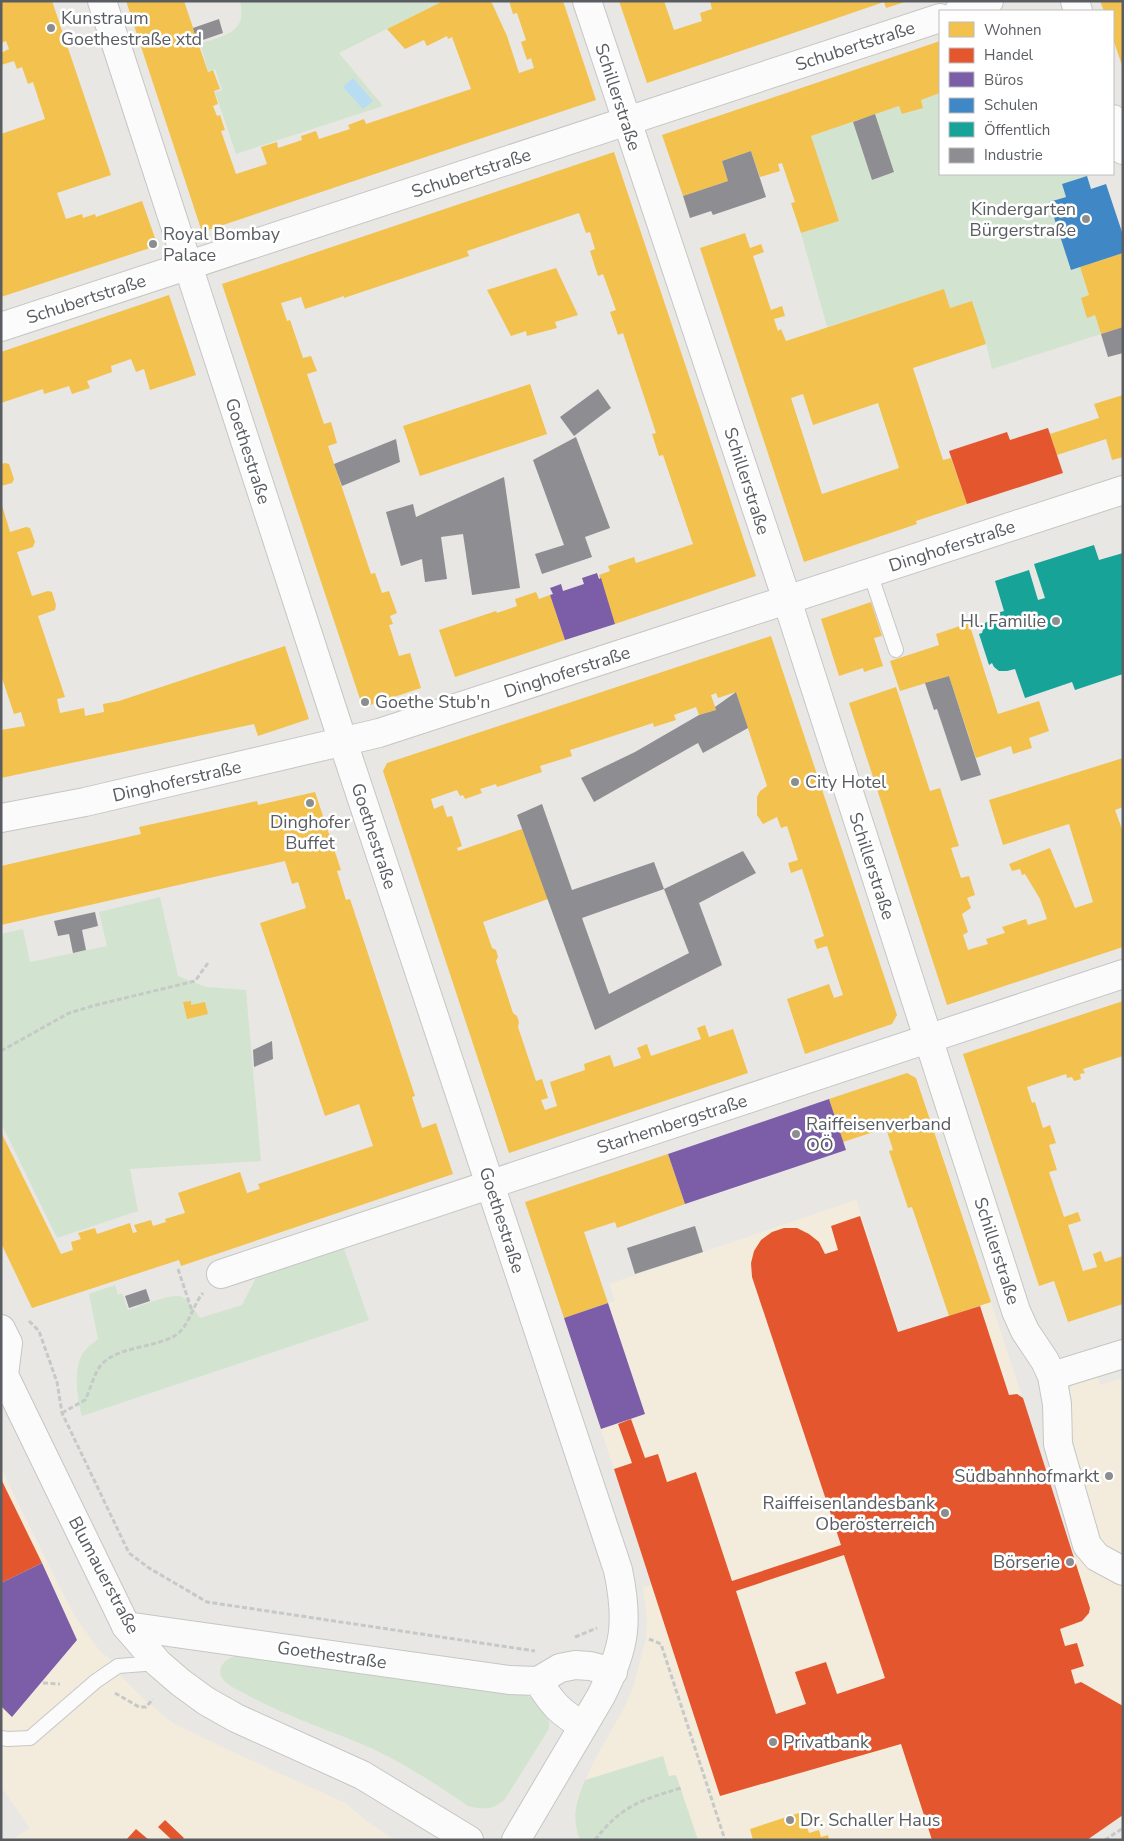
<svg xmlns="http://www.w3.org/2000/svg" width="1124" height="1841" viewBox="0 0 1124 1841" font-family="'Nunito Sans',sans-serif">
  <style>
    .commercial { fill: #f3ecdc }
    .green { fill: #d2e4cf }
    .water { fill: #b8dcf2 }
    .homes { fill: #f2c14e; fill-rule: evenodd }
    .shops { fill: #e4572e; fill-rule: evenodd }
    .offices { fill: #7b5ea7 }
    .schools { fill: #3f88c5 }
    .public { fill: #17a398 }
    .industry { fill: #8d8d92 }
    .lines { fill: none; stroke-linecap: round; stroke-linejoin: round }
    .service-casing { stroke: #c5c6c5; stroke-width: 16 }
    .minor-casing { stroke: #c5c6c5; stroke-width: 30 }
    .tertiary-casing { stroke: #c5c6c5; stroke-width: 30 }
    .secondary-casing { stroke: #c5c5c4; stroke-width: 30 }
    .path { stroke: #c5c9c7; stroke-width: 3; stroke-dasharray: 5 2.5; stroke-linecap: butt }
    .service { stroke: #fcfbfb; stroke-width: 14 }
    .minor { stroke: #fcfbfb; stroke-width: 28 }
    .tertiary { stroke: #fcfbfb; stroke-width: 28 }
    .secondary { stroke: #fcfbfb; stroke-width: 28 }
    .poi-dot { fill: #8b8d8e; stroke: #fff; stroke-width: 2 }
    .labels { text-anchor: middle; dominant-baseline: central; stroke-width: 5; stroke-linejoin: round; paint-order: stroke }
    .poi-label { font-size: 18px; fill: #595d61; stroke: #fff; text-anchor: start }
    .street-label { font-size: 18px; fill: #595d61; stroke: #fff }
  </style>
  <rect width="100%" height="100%" fill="#e9e7e3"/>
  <path class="commercial" d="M856 1200 899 1332 991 1302 1075 1559 1084 1556 1123 1584V1816L1087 1840H579L575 1822 577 1798 595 1759 623 1710 633 1688 646 1638 647 1618 643 1587 652 1585 564 1318 615 1301 609 1284Z
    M1097 1373 1100 1385 1123 1378V1561L1101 1542 1069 1434V1395L1071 1387 1077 1379Z
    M1 1468 54 1576 76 1618 99 1650 118 1666 120 1675 145 1700 173 1723 233 1752 345 1803 372 1825 395 1840H11L30 1828 1 1787Z"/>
  <path class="green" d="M240 1H442L339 53 383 106 236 154 215 92 222 90 215 69 208 71 200 43C214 39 239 35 241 17 242 12 241 6 240 1Z
    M940 93V174H1086L1087 176 1062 184 1066 197 1049 202 1071 270 1080 267 1089 295 1081 298 1087 317 1095 315 1101 334 992 369 986 344 972 301 950 308 944 289 827 327 801 233 839 221 811 136 853 122 872 180 894 172 875 114 899 106 903 114 923 108 921 100Z
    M160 897 178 976 206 987 246 990 261 1161 130 1169 138 1211 57 1238 1 1123V934L23 929 30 962 107 946 99 912Z
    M342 1243 369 1320 82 1416C77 1400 73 1367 83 1353 87 1347 93 1343 98 1339L89 1294 115 1285 118 1295 122 1293 128 1310C139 1307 173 1292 182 1297 189 1300 195 1311 200 1318L242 1305 259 1272Z
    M235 1656 494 1688C515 1693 531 1691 544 1710 548 1717 550 1721 549 1729L505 1799C494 1810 483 1810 468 1806 437 1785 407 1765 373 1749 330 1730 285 1717 244 1693 237 1690 227 1685 222 1678 216 1668 226 1658 235 1656Z
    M663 1756 669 1776 676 1775 698 1840H580C571 1819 576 1800 585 1780Z"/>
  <path class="water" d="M353 78 373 101 363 109 343 87Z"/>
  <path class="homes" d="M1 1H52L111 175 57 193 66 219 82 214 83 218 95 214 96 217 142 201 156 241 150 248 1 297V134L45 119 33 82 28 84 22 67 17 69 14 61 1 65V53L9 49 6 41 1 43Z
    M126 1H184L208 72 213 70 220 89 214 91 218 104 213 106 217 116 220 115 225 130 221 131 236 174 267 164 261 147 277 142 278 148 302 140 301 136 316 131 319 139 350 129 348 125 364 119 366 124 471 89 452 37 448 39 447 36 427 46 424 40 405 49 387 29 443 1H491L507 36 519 73 534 68 531 58 527 60 521 42 526 40 517 13 513 14 509 1H563L596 100 202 232Z
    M619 1H664L674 30 702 21 700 13 712 9 710 1 905 2 886 8 884 2 647 83Z
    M1100 1H1123V68L1113 39V11H1104Z
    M940 41V93L921 100 923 108 902 114 899 106 811 136 839 221 801 233 791 203 795 202 782 163 778 164 780 171 760 177 751 151 722 161 728 181 683 196 662 135Z
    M614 152 756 576 615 624 599 575 610 571 608 566 634 557 636 563 693 544 663 455 659 456 652 434 656 433 623 333 618 335 610 312 616 310 603 274 598 276 590 251 595 249 590 232 586 233 579 213 467 251 469 256 344 298V296L305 309 301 297 281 303 287 321 290 320 303 358 311 356 317 371 307 374 324 424 331 422 337 443 328 446 371 574 375 573 382 593 389 591 397 613 390 616 393 624 389 625 399 656 410 653 421 688 370 705 360 699 222 284Z
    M745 233 750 248 761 244 764 252 753 256 771 310 782 306 785 316 774 319 778 331 781 329 786 341 944 289 950 308 972 301 986 344 913 368 943 460 951 458 967 504 916 521 917 524 804 562 700 248ZM803 394 813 425 878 403 899 468 822 494 791 398Z
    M1123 253V327L1101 334 1095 315 1087 318 1081 298 1089 295 1080 267Z
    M556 268 578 315 555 322 557 328 527 336 526 331 511 336 487 290Z
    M169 295 196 375 150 390 144 369 136 372 131 359 111 366 112 372 87 381 90 388 72 394 69 386 44 394 43 389 1 403V352Z
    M530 384 547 434 420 476 403 426Z
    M1123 395V457L1112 460 1106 439 1057 455 1050 434 1099 418 1094 404Z
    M5 463 9 464 14 479 12 483 1 486V464Z
    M2 505 10 532 26 527 30 528 35 542 33 547 17 552 32 596 48 591 52 592 56 605 55 610 38 616 65 697 57 699 60 713 84 708 85 716 104 712 103 704 119 701 285 646 309 719 258 736 254 724 1 778V730L25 726 21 712 14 714 1 675Z
    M536 592 539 599 550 595 565 640 455 677 439 630 496 611 497 613 517 606 515 599Z
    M871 602 882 636 874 638 883 666 864 672 863 668 839 676 821 619Z
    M969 623 998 714 1039 701 1049 731 1029 738 1032 748 1013 754 1011 746 976 758 949 676 900 691 890 661 939 645 936 634Z
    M771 636 897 1015 892 1024 805 1054 787 999 829 984 834 998 843 995 827 946 817 949 814 940 824 936 802 869 791 873 788 863 798 860 787 826 781 828 777 817 763 824 757 815V797L760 791 767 786 736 692 718 698 716 693 711 695 716 710 699 715 696 707 674 715 676 720 654 727 653 723 570 750 572 756 540 766 542 772 497 787 496 784 480 789 482 793 465 799 463 795 460 796 457 790 431 799 434 809 443 805 447 817 452 816 462 846 457 848 458 851 522 829 548 899 483 922 492 948 496 950 498 957 496 961 513 1013 517 1016 519 1022 518 1027 536 1081 542 1079 548 1098 541 1100 545 1110 557 1106 550 1082 585 1070 584 1064 610 1055 614 1067 641 1058 637 1048 647 1044 651 1056 701 1039 697 1028 705 1025 709 1037 733 1029 748 1073 509 1153 383 771 387 763Z
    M896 687 930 791 940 788 959 846 951 848 961 878 969 876 975 895 967 898 971 908 962 914 968 932 963 935 968 950 988 944 986 939 1005 933 1002 927 1026 919 1028 925 1047 919 1040 899 1025 874 1022 875 1020 869 1012 871 1009 864 1050 848 1075 908 1093 902 1069 824 1003 845 989 800 1123 758V807L1115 810 1123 832V947L947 1005 849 703Z
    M315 792 341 870 337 871 346 900 350 899 415 1096 412 1097 422 1128 436 1123 453 1174 181 1266 179 1260 32 1308 1 1243V1132L61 1254 73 1250 71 1242 81 1239 78 1233 95 1228 97 1234 130 1223 133 1233 137 1232 134 1225 151 1220 153 1226 166 1222 165 1219 185 1213 178 1193 240 1172 247 1193 260 1189 258 1184 373 1146 359 1104 325 1116 260 923 306 908 298 882 292 884 285 861 1 925V866L141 834 139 827 257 801 258 805Z
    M191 1001V1005L205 1002 208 1014 187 1019 183 1002Z
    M1123 1001V1056L1083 1069 1085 1073 1080 1074 1081 1079 1074 1081 1072 1077 1067 1078 1066 1074 1027 1087 1032 1103 1035 1102 1043 1128 1050 1125 1056 1143 1049 1145 1057 1170 1049 1172 1064 1217 1078 1212 1081 1221 1068 1225 1083 1271 1097 1267 1093 1254 1101 1251 1105 1262 1123 1256V1304L1068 1322 1054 1281 1039 1286 963 1054Z
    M907 1073 916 1078 991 1302 949 1316 912 1207 908 1208 889 1151 893 1150 886 1128 843 1142 829 1099Z
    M668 1154 685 1204 617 1228 615 1222 584 1232 608 1303 564 1318 525 1202Z
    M802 1812 809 1833 819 1830 821 1837 828 1835 829 1840H753L750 1829Z"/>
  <path class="shops" d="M1048 428 1063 473 967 504 949 451 1007 432 1010 440Z
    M860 1216 898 1332 980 1306 1009 1395 1017 1394 1023 1398 1090 1608 1089 1613 1082 1621 1060 1629 1065 1646 1077 1643 1084 1666 1071 1670 1075 1684 1081 1682 1123 1706V1815L1087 1840H932L901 1744 720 1796 614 1469 632 1463 618 1424 631 1419 645 1458 658 1454 667 1482 696 1472 732 1581 841 1545 752 1277 751 1263 754 1251 761 1240 772 1232 784 1228H797L809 1234 819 1242 825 1254 838 1250 831 1226ZM844 1555 885 1678 837 1694 826 1662 795 1672 806 1704 776 1714 736 1591Z
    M1 1479 42 1563 1 1583Z
    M165 1820 184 1838 182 1840H172L158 1827Z
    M136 1829 149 1840H126Z"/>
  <path class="offices" d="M597 573 599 579 601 578 615 624 565 640 550 595 553 594 550 588 561 584 563 591 584 584 582 578Z
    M829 1099 846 1150 685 1204 668 1154Z
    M608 1303 645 1414 601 1429 564 1318Z
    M42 1563 77 1640 12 1717 1 1706V1583Z"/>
  <path class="schools" d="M1087 176 1091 189 1106 184 1123 235V253L1071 270 1049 202 1066 197 1062 184Z"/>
  <path class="public" d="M1094 545 1099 560 1123 553V674L1075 690 1072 682 1025 698 1015 669 1007 671H999L994 667 992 663 989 665 979 634 982 633 985 623 998 616 997 613 1004 611 995 581 1029 570 1038 600 1045 598 1034 564Z"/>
  <path class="industry" d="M219 19 223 33 197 42 193 28Z
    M875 114 894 172 872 180 853 122Z
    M751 151 766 197 713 215 711 211 690 218 683 196 728 181 722 161Z
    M1123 327V353L1108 357 1101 334Z
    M598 389 611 408 574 436 560 417Z
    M576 437 610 528 585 537 592 557 542 574 535 554 564 545 533 460Z
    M396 439 400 462 342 486 334 464Z
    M504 477 520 588 472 595 463 534 441 537 447 579 425 582 422 559 401 566 386 512 413 504 416 517Z
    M949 676 981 775 961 781 937 709 934 710 925 683Z
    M736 692 748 728 703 753 698 743 594 802 581 778 635 752 699 715 716 710 715 707Z
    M542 804 572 890 654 862 664 889 582 918 609 994 689 953 664 889 743 851 756 873 699 903 722 965 595 1030 517 815Z
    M95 912 98 926 82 930 86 950 73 953 69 934 58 936 54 921Z
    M272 1041 273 1059 254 1067 253 1050Z
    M695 1226 703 1252 635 1274 627 1248Z
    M146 1289 150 1301 129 1308 125 1296Z"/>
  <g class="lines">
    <g class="service-casing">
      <path id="service" d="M870 573 896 650
        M1 1738 8 1739 30 1738 96 1681 118 1666 158 1663"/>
    </g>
    <g class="minor-casing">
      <path id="minor" d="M587 1 787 600 1016 1311 1025 1331 1045 1361 1052 1376 1057 1404 1058 1444 1087 1545 1097 1557 1123 1571
        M1075 1 1078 11
        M959 11 989 1
        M1113 119 1123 150
        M1 327 940 18
        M221 1274 1123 974
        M1052 1376 1123 1354
        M126 1626 509 1680 538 1681 560 1668 575 1665 590 1666 613 1672
        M538 1681C554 1706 559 1711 583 1726"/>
    </g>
    <g class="tertiary-casing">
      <path id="tertiary" d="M102 1 343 742 618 1570C629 1622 625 1648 601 1696L516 1840"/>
    </g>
    <g class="secondary-casing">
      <path id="secondary" d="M1 818 85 802 379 733 1123 490
        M1 1329 8 1343 4 1375 126 1626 158 1663 180 1682 206 1701 236 1718 362 1775 469 1840"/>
    </g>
    <path class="path" d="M363 706 365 702
      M1 1051 69 1013 96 1005 195 981 208 963
      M178 1269 192 1311
      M29 1321 39 1331 57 1382 62 1413 129 1553 149 1568 207 1602 535 1651
      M62 1413 85 1400C91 1389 93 1375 101 1365 117 1346 156 1348 176 1335 190 1325 192 1306 203 1293
      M575 1637 597 1628
      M649 1639 661 1644 725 1840
      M43 1683 60 1684
      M115 1693 139 1707H146L153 1699
      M595 1840C621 1806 641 1800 681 1788
      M1105 1840 1123 1828"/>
    <use href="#service" class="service"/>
    <use href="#minor" class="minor"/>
    <use href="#tertiary" class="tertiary"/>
    <use href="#secondary" class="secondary"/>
  </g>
  <g class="poi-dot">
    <circle cx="51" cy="28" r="5"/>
    <circle cx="1086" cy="219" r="5"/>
    <circle cx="153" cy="244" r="5"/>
    <circle cx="1056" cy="621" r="5"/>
    <circle cx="365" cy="702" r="5"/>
    <circle cx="795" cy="782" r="5"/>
    <circle cx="310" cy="803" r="5"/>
    <circle cx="796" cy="1134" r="5"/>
    <circle cx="1109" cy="1476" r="5"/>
    <circle cx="945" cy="1513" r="5"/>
    <circle cx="1070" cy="1562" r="5"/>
    <circle cx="773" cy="1742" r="5"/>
    <circle cx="790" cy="1820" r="5"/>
  </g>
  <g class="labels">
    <g class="poi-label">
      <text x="61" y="18">Kunstraum<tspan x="61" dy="21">Goethestraße xtd</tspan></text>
      <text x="1076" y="209" text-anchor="end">Kindergarten<tspan x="1076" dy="21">Bürgerstraße</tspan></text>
      <text x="163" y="234">Royal Bombay<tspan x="163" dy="21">Palace</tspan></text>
      <text x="1046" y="621" text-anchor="end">Hl. Familie</text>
      <text x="375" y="702">Goethe Stub'n</text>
      <text x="805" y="782">City Hotel</text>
      <text x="310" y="822" text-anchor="middle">Dinghofer<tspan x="310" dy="21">Buffet</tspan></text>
      <text x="806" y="1124">Raiffeisenverband<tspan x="806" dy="21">OÖ</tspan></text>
      <text x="1099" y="1476" text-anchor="end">Südbahnhofmarkt</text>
      <text x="935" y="1503" text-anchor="end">Raiffeisenlandesbank<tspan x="935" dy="21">Oberösterreich</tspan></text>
      <text x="1060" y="1562" text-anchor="end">Börserie</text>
      <text x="783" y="1742">Privatbank</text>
      <text x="800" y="1820">Dr. Schaller Haus</text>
    </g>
    <g class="street-label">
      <text transform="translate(855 46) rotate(-18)">Schubertstraße</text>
      <text transform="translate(618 97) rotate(72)">Schillerstraße</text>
      <text transform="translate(471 173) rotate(-18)">Schubertstraße</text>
      <text transform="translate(86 299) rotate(-18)">Schubertstraße</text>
      <text transform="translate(248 451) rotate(72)">Goethestraße</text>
      <text transform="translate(747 481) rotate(72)">Schillerstraße</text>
      <text transform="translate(952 546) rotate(-18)">Dinghoferstraße</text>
      <text transform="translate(567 672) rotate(-18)">Dinghoferstraße</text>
      <text transform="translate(177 781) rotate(-13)">Dinghoferstraße</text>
      <text transform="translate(374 836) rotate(72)">Goethestraße</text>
      <text transform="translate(872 866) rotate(72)">Schillerstraße</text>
      <text transform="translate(672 1124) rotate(-18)">Starhembergstraße</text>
      <text transform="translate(502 1220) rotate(72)">Goethestraße</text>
      <text transform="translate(997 1251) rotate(72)">Schillerstraße</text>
      <text transform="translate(104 1575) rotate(62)">Blumauerstraße</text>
      <text transform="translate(332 1655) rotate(8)">Goethestraße</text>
    </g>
  </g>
  <rect width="1124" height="1841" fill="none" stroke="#595d61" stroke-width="5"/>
  <rect x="939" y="10" width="175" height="165" fill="#ffffff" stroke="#bdbec0"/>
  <rect x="949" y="22" width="25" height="15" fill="#f2c14e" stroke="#bdbec0"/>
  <text x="984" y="35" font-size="15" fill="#595d61">Wohnen</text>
  <rect x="949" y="48" width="25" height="15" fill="#e4572e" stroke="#bdbec0"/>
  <text x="984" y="60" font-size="15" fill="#595d61">Handel</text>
  <rect x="949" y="72" width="25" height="15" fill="#7b5ea7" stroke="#bdbec0"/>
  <text x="984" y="85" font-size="15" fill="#595d61">Büros</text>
  <rect x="949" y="98" width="25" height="15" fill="#3f88c5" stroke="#bdbec0"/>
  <text x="984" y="110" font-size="15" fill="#595d61">Schulen</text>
  <rect x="949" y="122" width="25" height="15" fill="#17a398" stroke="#bdbec0"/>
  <text x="984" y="135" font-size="15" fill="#595d61">Öffentlich</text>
  <rect x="949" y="148" width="25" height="15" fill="#8d8d92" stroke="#bdbec0"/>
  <text x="984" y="160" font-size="15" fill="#595d61">Industrie</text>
</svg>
